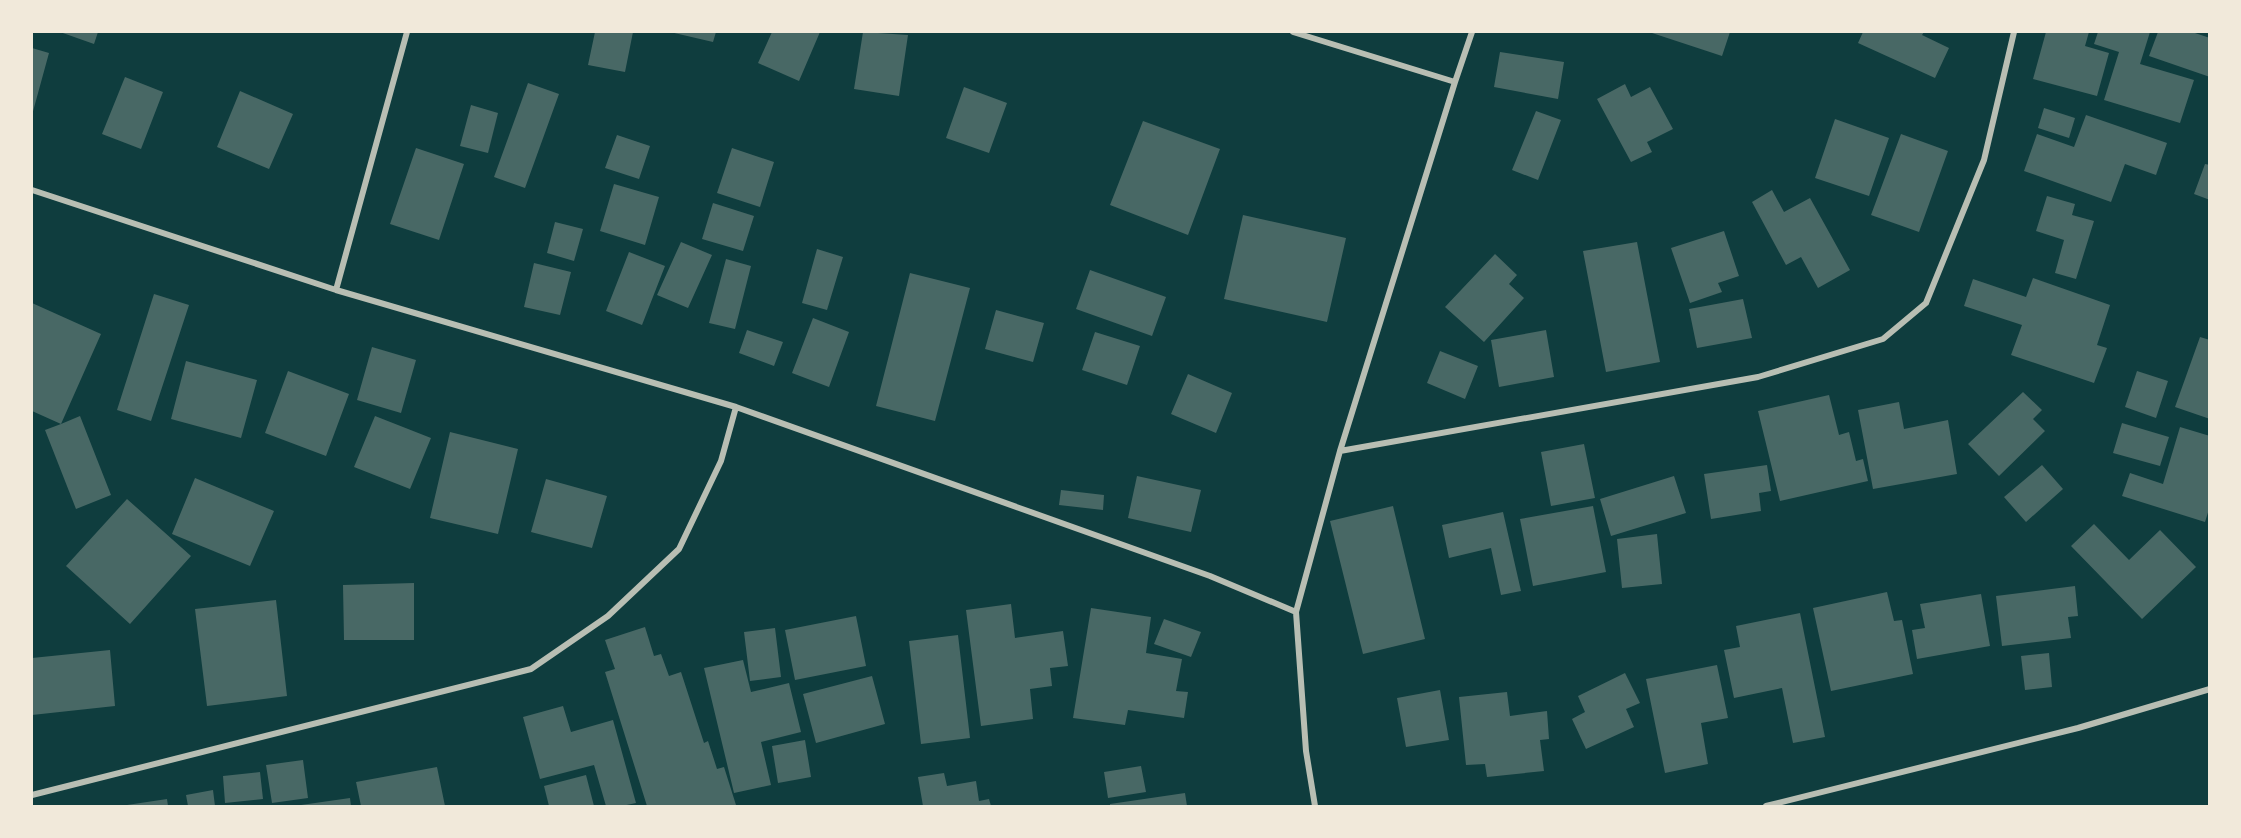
<svg xmlns="http://www.w3.org/2000/svg" width="2241" height="838" viewBox="0 0 2241 838" font-family="Montserrat,sans-serif">
  <style>
    .building { fill: #486865 }
    .lines { fill: none; stroke-linecap: round; stroke-linejoin: round }
    .minor { stroke: #b8beb3; stroke-width: 6 }
  </style>
  <rect width="100%" height="100%" fill="#0f3d3e"/>
  <path class="building" d="M60 32H98L94 44Z
    M595 32H633L625 72 588 65Z
    M670 32H716L713 42Z
    M772 32H820L799 81 758 63Z
    M863 32 908 35 899 96 854 89Z
    M1649 32H1730L1722 56Z
    M1863 32H1924L1922 35 1949 48 1935 78 1858 43Z
    M2046 32H2089L2085 46 2109 53 2097 96 2033 79Z
    M2098 32H2150L2140 64 2194 80 2180 123 2104 100 2119 52 2094 44Z
    M2158 32H2192L2210 38V77L2149 56Z
    M32 48 49 53 32 115Z
    M1500 52 1564 62 1558 99 1494 87Z
    M125 77 163 92 141 149 102 134Z
    M528 83 559 94 525 188 494 177Z
    M1625 84 1631 97 1650 87 1673 129 1647 142 1652 152 1631 162 1597 99Z
    M964 87 1007 103 989 153 946 138Z
    M240 91 293 114 269 169 217 147Z
    M471 105 498 113 488 153 460 146Z
    M2044 108 2075 118 2069 138 2038 128Z
    M1536 111 1561 120 1538 180 1512 170Z
    M2086 115 2167 143 2156 175 2125 164 2111 202 2024 171 2037 134 2074 147Z
    M1835 119 1889 138 1869 196 1815 178Z
    M1143 121 1220 149 1188 235 1110 205Z
    M1901 134 1948 151 1919 232 1871 215Z
    M617 135 650 146 639 179 605 168Z
    M416 148 464 164 439 240 390 224Z
    M732 148 774 162 760 207 717 193Z
    M2205 164 2210 165V200L2194 194Z
    M614 184 659 197 645 245 600 231Z
    M1772 190 1784 212 1810 198 1850 270 1818 288 1801 257 1786 265 1752 202Z
    M2047 196 2075 204 2072 215 2094 221 2076 279 2055 273 2064 240 2036 231Z
    M713 203 754 216 743 251 702 239Z
    M1243 215 1346 238 1327 322 1224 299Z
    M555 222 583 229 574 261 547 253Z
    M1724 231 1739 276 1718 283 1722 292 1690 303 1671 248Z
    M681 242 712 255 688 308 657 295Z
    M1637 242 1660 362 1606 372 1583 251Z
    M817 249 843 257 827 310 802 303Z
    M629 252 665 266 642 325 606 311Z
    M1495 254 1517 275 1509 284 1524 298 1484 342 1445 307Z
    M726 259 751 266 735 329 709 323Z
    M534 263 571 272 560 315 524 307Z
    M1090 270 1166 297 1152 336 1076 309Z
    M910 273 970 288 935 421 876 406Z
    M2033 278 2110 305 2097 345 2107 348 2094 383 2011 355 2022 325 1964 306 1973 279 2026 297Z
    M154 294 189 305 151 421 117 410Z
    M1743 299 1752 338 1697 348 1689 309Z
    M32 303 101 334 61 424 80 416 111 495 76 509 45 430 61 424 32 411Z
    M996 310 1044 323 1033 362 985 349Z
    M813 318 849 332 829 387 792 373Z
    M747 330 783 342 774 366 739 353Z
    M1546 330 1554 377 1499 387 1491 340Z
    M1095 332 1140 346 1127 385 1082 370Z
    M2200 337 2210 340V419L2175 407Z
    M372 347 416 360 401 413 357 400Z
    M1440 351 1478 366 1465 399 1427 383Z
    M186 361 257 380 241 438 171 419Z
    M288 371 349 394 326 456 265 433Z
    M2137 371 2168 381 2156 418 2125 407Z
    M1188 374 1232 393 1216 433 1171 414Z
    M2023 392 2042 410 2033 419 2045 431 1999 476 1968 444Z
    M1829 395 1839 435 1849 432 1856 461 1863 459 1868 481 1780 501 1758 411Z
    M1899 402 1904 429 1948 420 1957 474 1873 489 1858 410Z
    M375 416 431 438 410 489 354 467Z
    M2122 423 2169 437 2160 466 2113 453Z
    M2180 427 2210 436V506L2205 522 2122 496 2130 473 2163 484Z
    M450 432 518 449 498 534 430 518Z
    M1584 444 1595 498 1551 506 1541 452Z
    M1767 465 1771 491 1759 493 1761 511 1711 519 1704 474Z
    M2042 465 2063 489 2026 522 2004 497Z
    M1137 476 1201 490 1191 532 1128 518Z
    M1674 476 1686 513 1611 536 1600 499Z
    M195 478 274 511 250 566 172 534Z
    M546 479 607 496 592 548 531 532Z
    M1061 490 1104 495 1103 510 1059 505Z
    M127 499 191 556 130 624 66 566Z
    M1393 506 1425 639 1363 654 1330 521Z
    M1593 506 1606 572 1533 586 1520 519Z
    M1503 512 1521 591 1501 595 1491 548 1449 558 1442 525Z
    M2094 524 2129 560 2160 530 2196 567 2142 619 2071 546Z
    M1657 534 1662 584 1622 588 1617 539Z
    M414 583V640H344L343 585Z
    M2075 586 2078 616 2068 617 2071 638 2002 646 1996 596Z
    M1887 592 1894 621 1902 620 1913 674 1831 691 1813 608Z
    M1981 594 1990 646 1917 659 1912 630 1925 628 1920 604Z
    M276 600 287 696 207 706 195 609Z
    M1011 604 1015 638 1063 631 1068 666 1050 668 1052 686 1030 689 1033 719 981 726 966 610Z
    M1091 608 1151 617 1146 653 1182 659 1176 691 1188 692 1184 718 1128 710 1125 725 1073 718Z
    M1800 613 1825 737 1793 743 1782 688 1734 698 1724 650 1740 647 1736 626Z
    M856 616 866 666 795 680 785 630Z
    M1164 619 1201 632 1191 657 1154 644Z
    M645 627 654 656 661 654 669 676 681 672 704 743 708 741 717 769 724 767 736 805 647 806 605 672 615 669 605 640Z
    M775 628 781 677 750 681 744 632Z
    M958 635 970 738 921 744 909 641Z
    M110 650 115 706 32 715V658Z
    M2049 653 2052 687 2025 690 2021 656Z
    M743 660 751 692 789 683 801 732 761 742 771 785 734 793 704 668Z
    M1717 665 1728 718 1701 723 1708 764 1665 773 1646 679Z
    M1625 673 1640 703 1626 709 1634 727 1586 749 1572 719 1585 712 1578 696Z
    M872 676 885 724 816 743 803 694Z
    M1440 690 1449 740 1406 747 1397 698Z
    M1507 692 1510 716 1547 711 1549 739 1540 740 1544 771 1487 777 1485 764 1466 765 1459 697Z
    M563 706 571 732 613 720 636 803 622 806H606L594 765 540 779 523 717Z
    M805 740 811 777 778 783 772 746Z
    M303 760 308 798 272 803 266 765Z
    M1141 766 1146 792 1108 798 1104 772Z
    M437 767 445 806H361L356 782Z
    M260 772 263 799 225 803 223 776Z
    M944 773 947 786 976 781 979 801 989 799 991 806H923L918 777Z
    M586 775 594 806H549L544 786Z
    M213 790 215 806H188L186 795Z
    M1185 793 1187 806H1110V804Z
    M350 798 351 806H301V805Z
    M167 799 168 806H127V805Z"/>
  <g class="lines">
    <path class="minor" d="M1293 32 1455 82 1340 451 1296 612 1306 751 1315 806
      M1455 82 1472 32
      M32 190 336 290 736 407
      M336 290 407 32
      M1340 451 1758 377 1883 339 1926 303 1984 160 2014 32
      M32 795 531 669 608 616 679 549 721 461 736 407 1210 576 1296 612
      M1766 806 2078 728 2210 689"/>
  </g>
  <rect width="2241" height="838" fill="none" stroke="#f1e9da" stroke-width="66"/>
</svg>
